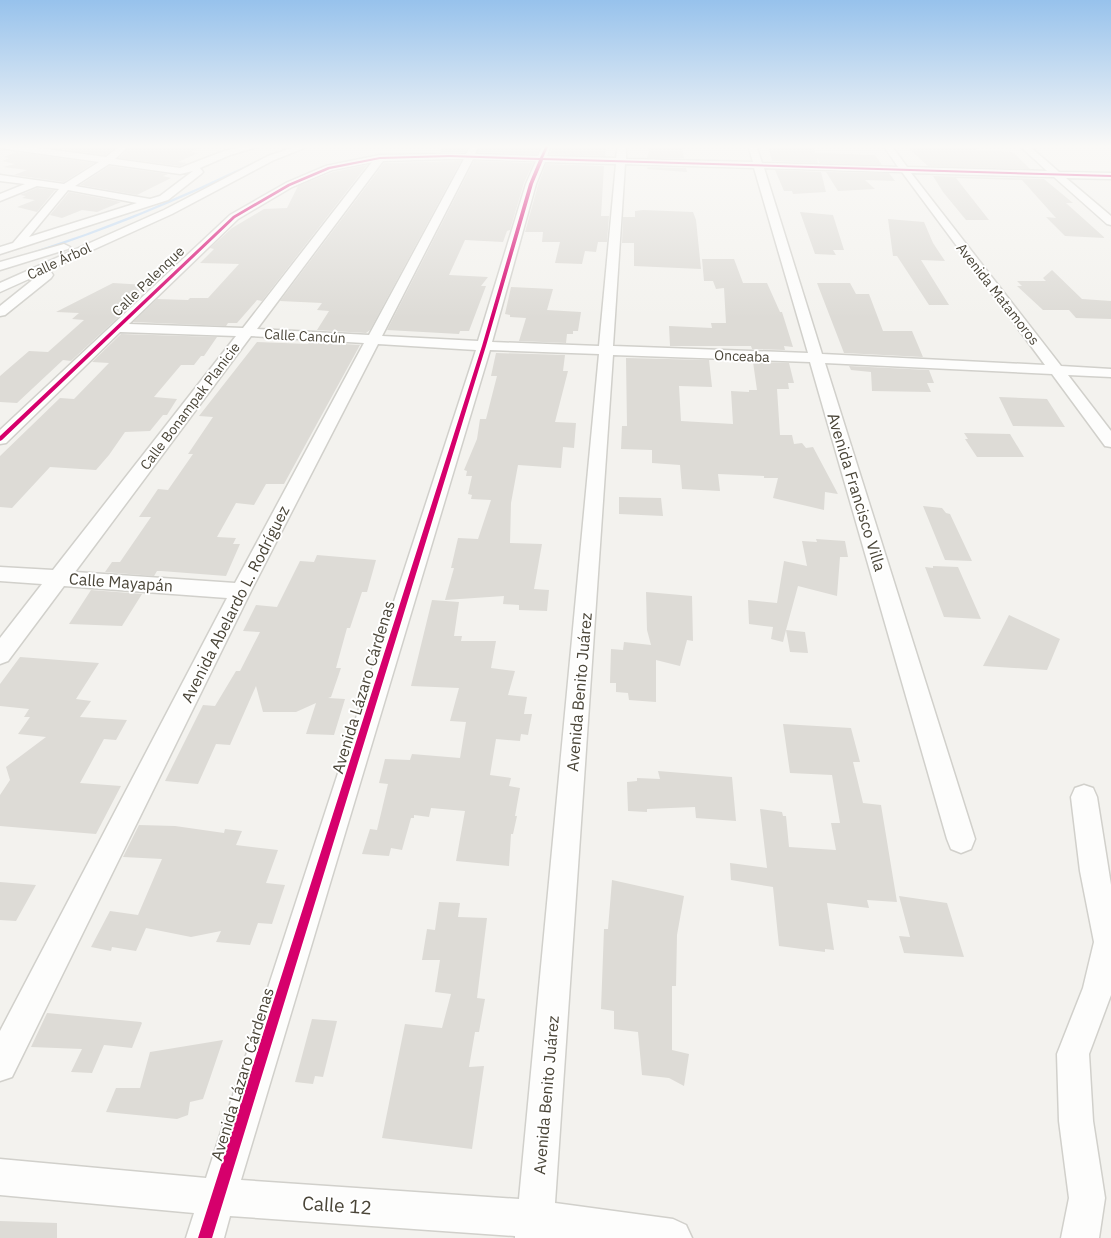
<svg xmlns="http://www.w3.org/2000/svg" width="1111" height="1238" viewBox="0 0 1111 1238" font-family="'IBM Plex Sans',sans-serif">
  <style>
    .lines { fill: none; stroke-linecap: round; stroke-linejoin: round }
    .stream { fill: #bdd7f2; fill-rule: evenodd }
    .building { fill: #dddbd6 }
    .minor-casing { stroke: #d1d0cb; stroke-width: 3 }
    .minor { fill: #fdfdfc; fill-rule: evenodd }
    .cycleway-casing { stroke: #fff; stroke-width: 3 }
    .cycleway { fill: #d6006c; fill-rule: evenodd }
    .labels { text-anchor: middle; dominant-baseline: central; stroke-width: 4; stroke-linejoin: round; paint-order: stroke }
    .far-street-label { font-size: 14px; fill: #4a4538; stroke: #fff }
    .street-label { font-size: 16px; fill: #4a4538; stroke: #fff }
    .near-street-label { font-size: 19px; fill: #4a4538; stroke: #fff }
  </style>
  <rect width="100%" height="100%" fill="#f3f2ee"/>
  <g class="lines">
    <path class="stream" d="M293 145H296L272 157 270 156Z
      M254 162 256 163C236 175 212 184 190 194 138 217 84 238 29 255L26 254 85 234 142 212 198 188Z"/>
  </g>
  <path class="building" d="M34 145H118L105 155Z
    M132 145H206L191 152 198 153 178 162 187 163 180 166 119 158Z
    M441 145H469L465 152H441Z
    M480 145H504L541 146 537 154 478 152Z
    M575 145H606L605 156 550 154 553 146Z
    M650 145H682L684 158H647Z
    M905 145H973L978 150 1013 152 1030 169 928 166Z
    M768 146 814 148 815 153 875 155 882 165 820 163 817 158 818 163 772 161Z
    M16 152 94 163 64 182 14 175 27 170 3 167 15 164 2 161 10 158 4 157Z
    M461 161 370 330 366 333 317 330 329 311 317 310 322 303 280 301 384 163Z
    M474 161 533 163 524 183 510 230 507 231 503 242 465 240 449 275 488 277 481 286H486L469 331H460L459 334 387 330Z
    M546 164 604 166 601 216H609L607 242H598L596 252 585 251 582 264 555 263 560 242H542L543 232H525L538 185Z
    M367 165 262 301 257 300 237 323H228L226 326 133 322 157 299 188 300 190 298H208L239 264 200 263 214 249 210 248 232 228 264 209 287 208 298 186 333 172Z
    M109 166 168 174 163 176 171 178 137 195 80 185Z
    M645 167 686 168 687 172 647 169 648 167Z
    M775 170 821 172 826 192 793 194 792 191H784Z
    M826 172 889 173 895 181 865 180 875 189 838 191Z
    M933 176 1044 179 1073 203H1066L1105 238 1065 236 1046 217 1056 218 1022 180 956 178 989 220H966L943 192Z
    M37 188 55 190 37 212 17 207 35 200 22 198 26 196 20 195Z
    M69 192 121 202 97 212 82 210 62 218 50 215Z
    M643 210 693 212 696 220 701 269 634 266V243H622L623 217H635V211Z
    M800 212 833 215 844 250H833L836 255 815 254Z
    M888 219 924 222 933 243 945 261 921 260 949 305H929L897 256H893Z
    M702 259H734L743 283H767L780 312H782L793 347 784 346 785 350 752 349 751 346H670L669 326 712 328 711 323H726L724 288 716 289 713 281H704Z
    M1052 270 1082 299 1111 301V319L1076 318 1069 310H1043L1017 286H1022L1017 281H1046L1043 278Z
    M113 283 146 285 131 298 138 299 71 361 63 360 17 403 0 402V376L29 351 48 352 84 320 72 319 79 313 56 312Z
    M817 283H850L856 294H869L883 331H912L923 357 844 353Z
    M511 287 553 289 547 310 581 312 578 331H573V334H567L566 343 519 341 526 318 510 317V315L505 314Z
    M121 334 217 337 204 356H201L194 365H181L154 397 177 399 167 415H163L150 431 125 432 109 455 96 470 50 467 12 508 0 507V456L60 398 74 399 109 363 92 362Z
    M257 342 308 344 310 342 360 345 284 484H266L254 505 236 503 217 537 236 538 233 544H240L226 576 161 571H157L154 576 105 572 112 562H120L151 517H139L158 489 168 490 193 454H188L213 417 199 416Z
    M496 353 565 355 563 371H568L555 422 576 423 574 448 563 447 561 468 518 465 511 503 510 543 542 544 534 589 549 590 547 611 519 610V605L503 604 504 596 445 600 454 568H451L458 538 478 539 491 500 471 499 472 495 468 494 472 476H466L467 471 464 470 477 439 480 419H486L497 376H491Z
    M626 358 709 360 712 387 679 386 681 421 733 424 731 391 749 392V390H757L753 362 789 363 794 383H788L789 389H777L780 435H792L794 444 802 443 806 448 813 447 838 494 825 492 824 510 773 498 778 478H764V476L718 474 720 491 682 489 680 465 652 463V450L621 449 622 426H627Z
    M849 366 929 370 934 383H927L931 392 872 391 871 372 851 370Z
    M999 397 1047 399 1065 427 1013 426Z
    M964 433 1010 434 1024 457H977L965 439H968Z
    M619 497 661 498 663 516 619 514Z
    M923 506 942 508 946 513 950 514 972 561 945 560Z
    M816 539 845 541 848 557H840L837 596 798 586 786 630 805 632 808 653 790 652 786 630 783 642 771 639 773 627 749 624 748 600 777 603 784 561 807 566 802 541 817 542Z
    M317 555 376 560 367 592H362L350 628H347L336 668H341L331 697 328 698 345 699 334 735 306 734 316 703 296 712H263L256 686 230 745 216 744 198 784 165 781 203 705 215 706 236 671H240L260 632 243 631 256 605 277 607 300 561 314 562Z
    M933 566 958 567 981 619 944 617 925 567 933 568Z
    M91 590 142 594 122 626 69 624Z
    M646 592 692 596 693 641 687 640 680 666 656 660V702L629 700 628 693 616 692V683H610L611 649 623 650 624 642 651 645 647 630Z
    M432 600 459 602 454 636H462L461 641H496L491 668 515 671 508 695 527 697 524 714H532L528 735 521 734 520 741 496 739 490 775 511 778 509 786 520 788 515 816H517L513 834H511L509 866 456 861 465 811 431 808 429 817 414 815V818H411L402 850 391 848 389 856 362 854 370 829 377 830 388 784 379 783 385 759 410 760 412 754 460 758 466 722 450 721 459 688 411 686Z
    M1009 615 1060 639 1047 670 983 666Z
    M20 657 99 663 76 699 91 701 80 717 127 720 116 740 104 739 80 783 121 786 96 834 0 826V795L10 780 6 767 46 737 18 734 30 717H24L29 709 0 706V684Z
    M783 724 851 728 860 762H853L863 803 881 805 897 902 867 900 869 908 827 903 834 950 825 949V952L779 946 773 887 731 880 730 863 767 868 760 809 782 812 783 816H786L789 847 836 850 831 823H840L832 775 790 773Z
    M658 771 732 777 736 821 696 818 695 807 647 809V812L628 811 627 782 637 781V778L660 779Z
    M139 825 175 826 224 833 225 829 242 831 236 845 278 850 266 883 285 885 272 924 258 923 250 945 216 942 221 931 191 937 146 928 136 951 112 947 111 951 91 947 110 911 138 915 162 859 123 857Z
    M612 880 684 896 677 935 676 986H672V1050L689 1054 684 1086 669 1078 642 1075 638 1032 614 1029V1011L601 1009 604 929H608Z
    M0 882 36 885 16 921 0 920Z
    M899 896 947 903 964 957 904 953 899 936 910 937Z
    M439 902 460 903 458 917 487 918 477 998 485 999 479 1032H475L469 1067 484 1066 472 1149 382 1138 405 1024 442 1028 451 994 435 992 440 960H422L427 929 435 930Z
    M47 1013 141 1022 142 1023 132 1048 104 1045 92 1073 71 1072 82 1049 31 1047Z
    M312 1019 337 1021 323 1077 315 1076 313 1084 295 1082Z
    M223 1040 203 1099 190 1102 188 1115 177 1119 106 1112 116 1088H140L150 1052Z
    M0 1221 57 1223V1238H0Z"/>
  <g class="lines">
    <g class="minor-casing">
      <path id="minor" d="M0 145H17L106 157 121 145H130L115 159 180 168 224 151 250 145H264L230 155 200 168 203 172 201 174 168 200 0 254V247L13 243 59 189 37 186 0 201V194L25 184 0 181V175L64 184 99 162 0 148ZM109 164 180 174 193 171 160 196 150 199 75 186ZM68 190 137 203 29 237Z
        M300 145H312L274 160 172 214 46 271 51 272 53 275 51 278 5 315 0 316V306L40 274 0 292V283L164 210 268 156Z
        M471 145 479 146 475 154 538 156 543 145H551L547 156 616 158 618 145H626V159L753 162 748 145H756L762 163 898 167 883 145H891L907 167 1047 171 1019 145H1028L1059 172 1111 173V179L1066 178 1111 216V225L1107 224 1054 177 911 173 1061 366 1111 369V377L1068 375 1111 431V447L1105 446 1052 374 825 363 975 839 971 849 961 853 951 849 947 839 810 362 613 355 555 1203 673 1219 686 1225 692 1238H515V1236L230 1216 224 1238H186L194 1213 0 1195V1159L206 1178 476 350 378 344 251 591 12 1077 0 1081V1031L227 598 64 586 8 661 0 664V638L42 584 0 581V567L53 570 236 336 120 332 6 443 0 444V430L230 215 286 183 326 166 380 155 466 154ZM450 159H464L369 335 257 329 383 161ZM473 159 536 161 526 184 478 341 382 336ZM372 162 243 328 129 324 238 219 292 187 332 170ZM545 162 616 164 599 346 492 342 536 184ZM625 164 754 168 808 353 613 346ZM764 168 902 172 1045 365 822 354ZM251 336 364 343 235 583 75 572ZM490 350 599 354 519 1199 241 1180Z
        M64 244 70 247 68 249 0 270V262Z
        M1084 785 1093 788 1097 797 1111 885V995L1089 1054 1093 1121 1105 1198 1099 1238H1061L1069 1198 1059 1121 1057 1054 1083 988 1094 942 1080 871 1071 797 1075 788Z"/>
    </g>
    <use href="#minor" class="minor"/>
    <g class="cycleway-casing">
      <path id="cycleway" d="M546 145H549L543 158 1111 175V177L543 160 533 184 486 346 212 1238H198L482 346 529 184 539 160 450 157 380 159 330 169 290 186 235 218 2 440 0 441V436L233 216 288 184 328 167 380 157 450 155 540 158Z"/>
    </g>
    <use href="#cycleway" class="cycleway"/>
  </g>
  <linearGradient id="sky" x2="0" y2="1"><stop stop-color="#97c2ec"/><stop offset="0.46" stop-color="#faf9f7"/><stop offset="1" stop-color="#faf9f7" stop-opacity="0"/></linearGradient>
  <rect width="1111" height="318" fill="url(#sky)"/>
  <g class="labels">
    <g class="far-street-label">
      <text transform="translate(59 261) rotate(-25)">Calle Árbol</text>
      <text transform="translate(148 281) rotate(-44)">Calle Palenque</text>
      <text transform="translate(998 294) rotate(52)">Avenida Matamoros</text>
      <text transform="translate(305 336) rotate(3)">Calle Cancún</text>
      <text transform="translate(742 356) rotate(2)">Onceaba</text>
      <text transform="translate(190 406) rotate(-53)">Calle Bonampak Planicie</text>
    </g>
    <g class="street-label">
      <text transform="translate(857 492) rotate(73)">Avenida Francisco Villa</text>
      <text transform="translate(121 582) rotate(4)">Calle Mayapán</text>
      <text transform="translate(235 604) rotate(-63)">Avenida Abelardo L. Rodríguez</text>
      <text transform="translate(363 687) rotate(-73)">Avenida Lázaro Cárdenas</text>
      <text transform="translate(579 692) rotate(-85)">Avenida Benito Juárez</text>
      <text transform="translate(242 1074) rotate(-73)">Avenida Lázaro Cárdenas</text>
      <text transform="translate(546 1095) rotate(-85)">Avenida Benito Juárez</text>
    </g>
    <g class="near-street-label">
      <text transform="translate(337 1205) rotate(4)">Calle 12</text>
    </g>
  </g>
</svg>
